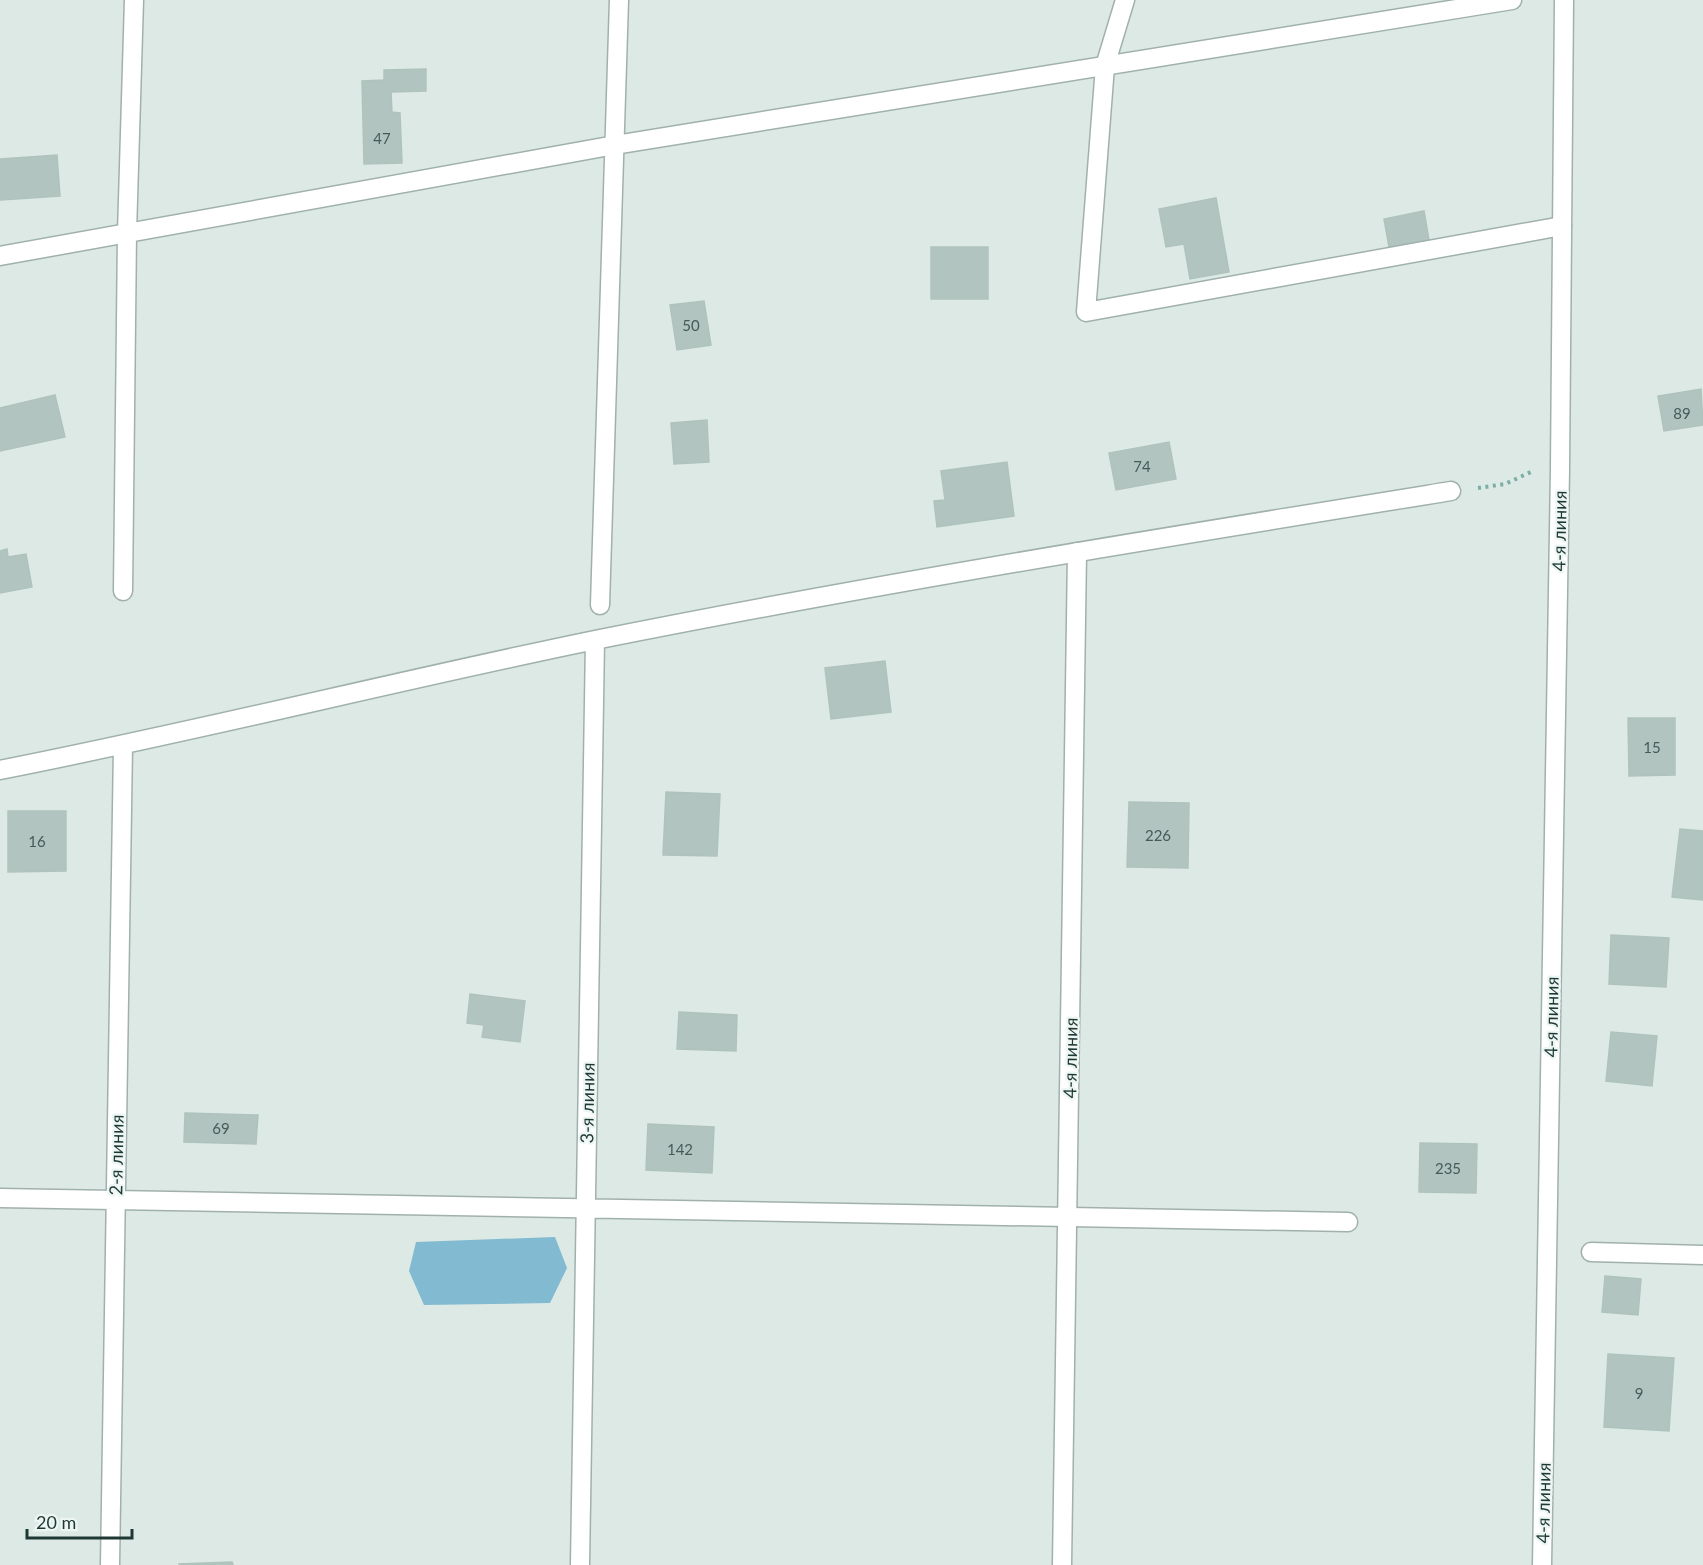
<svg xmlns="http://www.w3.org/2000/svg" width="1703" height="1565" viewBox="0 0 1703 1565" font-family="Lato,sans-serif">
  <style>
    .water { fill: #82bad1 }
    .building { fill: #b2c4bf; stroke: #afc3bd; stroke-width: 1.5 }
    .lines { fill: none; stroke-linecap: round; stroke-linejoin: round }
    .lane-casing { stroke: #a0b1ad; stroke-width: 21 }
    .street-casing { stroke: #a0b1ad; stroke-width: 21 }
    .path { stroke: #7caea5; stroke-width: 4; stroke-dasharray: 3 4.5; stroke-linecap: butt }
    .lane { stroke: #fff; stroke-width: 18 }
    .street { stroke: #fff; stroke-width: 18 }
    .labels { text-anchor: middle; dominant-baseline: central; stroke-width: 4.5; stroke-linejoin: round; paint-order: stroke }
    .number-label { font-size: 15px; fill: #435c58 }
    .street-label { font-size: 18px; fill: #1e3935; stroke: #edf6f3 }
  </style>
  <rect width="100%" height="100%" fill="#dde9e5"/>
  <path class="water" d="M555 1237 567 1268 550 1303 424 1305 409 1271 416 1242Z"/>
  <path class="building" d="M426 69V91L391 92 392 112 400 113 402 163 364 164 362 81 384 80V70Z
    M57 155 60 196 0 200V159Z
    M1216 198 1229 272 1190 279 1184 244 1166 247 1159 209Z
    M1424 211 1429 240 1389 247 1384 219Z
    M931 247H988V299H931Z
    M704 301 711 345 677 350 670 305Z
    M1701 389 1703 425 1664 431 1658 396Z
    M55 395 65 437 0 451V408Z
    M707 420 709 462 674 464 671 423Z
    M1169 442 1176 479 1116 490 1109 453Z
    M1007 462 1014 516 937 527 934 501 945 500 941 471Z
    M7 549 8 557 26 554 32 587 0 593V551Z
    M885 661 891 712 831 719 825 668Z
    M1628 718H1675V775L1629 776Z
    M666 792 720 794 717 856 663 855Z
    M1129 802 1189 803 1188 868 1127 867Z
    M8 811H66V871L8 872Z
    M1680 829 1703 831V900L1672 897Z
    M1611 935 1669 938 1666 987 1609 984Z
    M470 994 525 1001 520 1042 482 1037 484 1025 467 1023Z
    M679 1012 737 1015 736 1051 677 1049Z
    M1611 1032 1657 1036 1652 1086 1606 1081Z
    M185 1113 258 1115 256 1144 184 1142Z
    M648 1124 714 1127 712 1173 646 1170Z
    M1420 1143 1477 1144 1476 1193 1419 1192Z
    M1605 1276 1641 1279 1638 1315 1602 1312Z
    M1608 1354 1674 1358 1669 1431 1604 1427Z
    M232 1562 233 1565H179V1564Z"/>
  <g class="lines">
    <g class="lane-casing">
      <path id="lane" d="M1125 0 1105 66 1086 312 1562 226
        M123 591 127 233 134 0
        M600 605 619 0
        M0 770C199 731 396 681 595 640 879 583 1166 537 1451 491
        M0 1198 1348 1222
        M1591 1252 1703 1255
        M110 1565 123 746
        M580 1565 595 640"/>
    </g>
    <g class="street-casing">
      <path id="street" d="M0 256 615 145 1512 0
        M1062 1565 1077 552
        M1542 1565 1560 469 1564 0"/>
    </g>
    <path class="path" d="M1478 488 1505 484 1533 471"/>
    <use href="#lane" class="lane"/>
    <use href="#street" class="street"/>
  </g>
  <g class="labels">
    <g class="number-label">
      <text x="382" y="138">47</text>
      <text x="691" y="325">50</text>
      <text x="1682" y="413">89</text>
      <text x="1142" y="466">74</text>
      <text x="1652" y="747">15</text>
      <text x="1158" y="835">226</text>
      <text x="37" y="841">16</text>
      <text x="221" y="1128">69</text>
      <text x="680" y="1149">142</text>
      <text x="1448" y="1168">235</text>
      <text x="1639" y="1393">9</text>
    </g>
    <g class="street-label">
      <text transform="translate(1559 531) rotate(-89)">4-я линия</text>
      <text transform="translate(1551 1017) rotate(-89)">4-я линия</text>
      <text transform="translate(1070 1058) rotate(-89)">4-я линия</text>
      <text transform="translate(587 1103) rotate(-89)">3-я линия</text>
      <text transform="translate(116 1155) rotate(-89)">2-я линия</text>
      <text transform="translate(1543 1503) rotate(-89)">4-я линия</text>
    </g>
  </g>
  <path d="M27 1529v9h105v-9" fill="none" stroke="#1e3935" stroke-width="3"/>
  <text x="36" y="1529" font-size="18" fill="#1e3935" stroke="#edf6f3" stroke-width="4.5" paint-order="stroke">20 m</text>
</svg>
